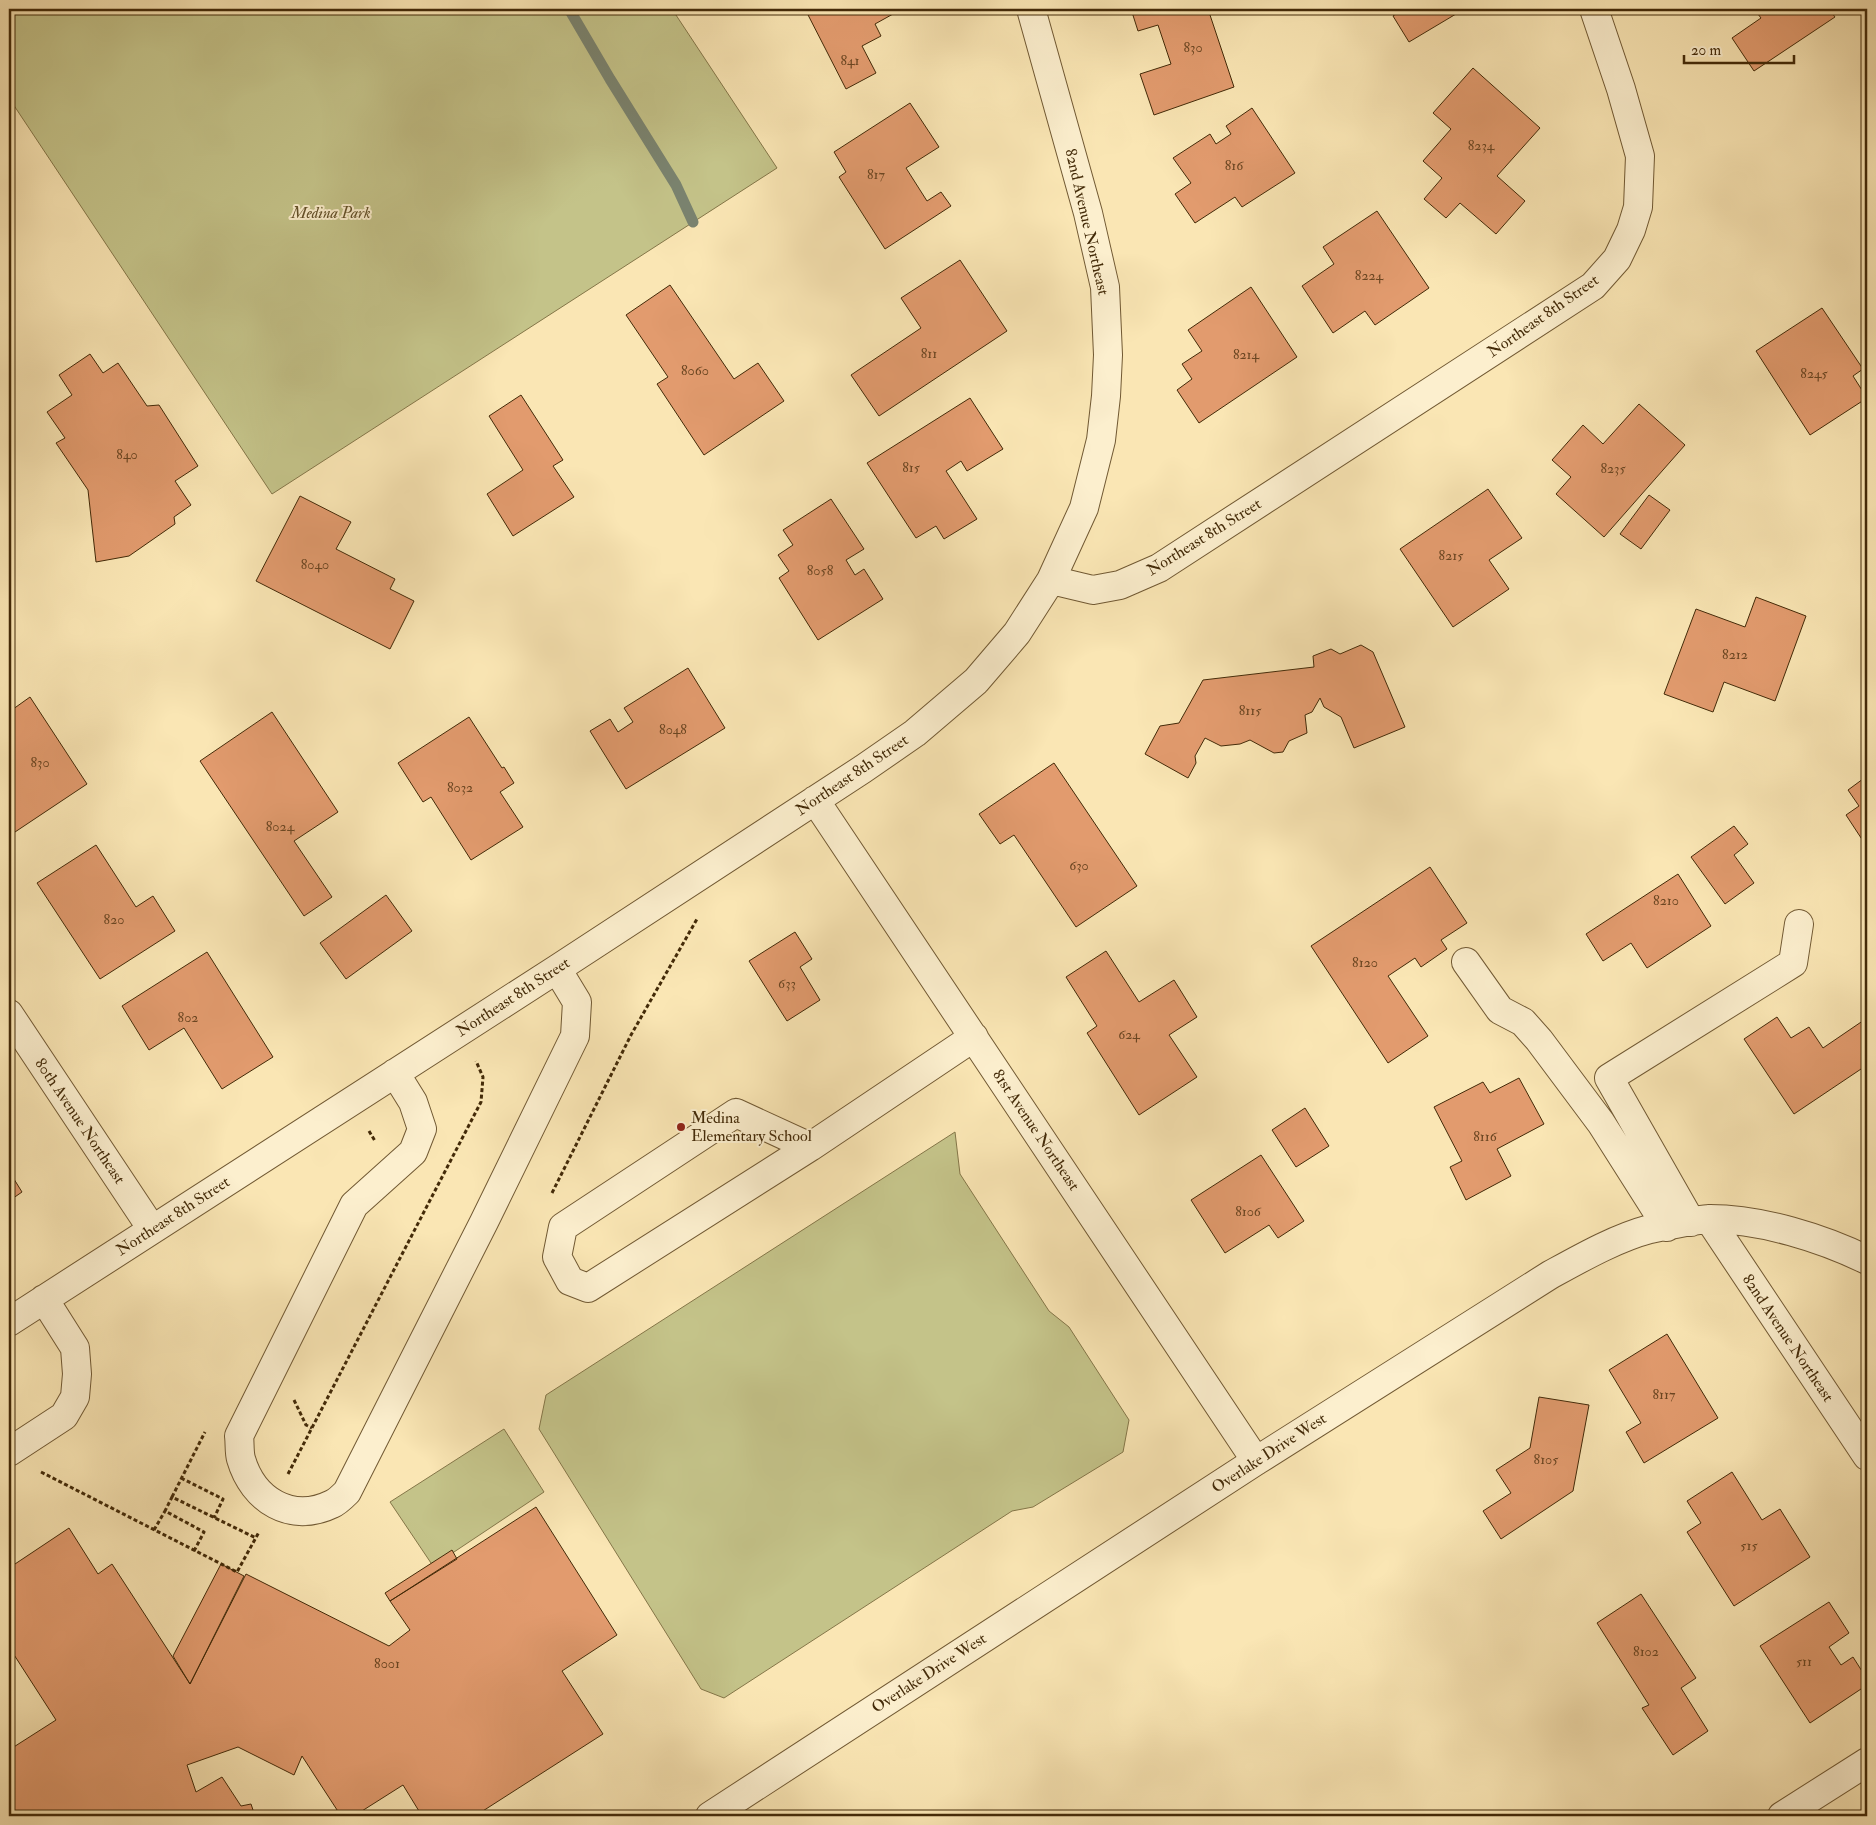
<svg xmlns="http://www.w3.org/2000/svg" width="1876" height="1825" viewBox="0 0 1876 1825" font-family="'IM FELL Double Pica',serif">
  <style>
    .green { fill: #c4c389; stroke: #847648 }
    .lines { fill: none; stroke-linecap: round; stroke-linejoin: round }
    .stream { stroke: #7a836f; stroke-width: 11 }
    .building { fill: #e29b6e; stroke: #432a08 }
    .minor-casing { stroke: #715933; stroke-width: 30 }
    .path { stroke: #432a08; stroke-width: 3; stroke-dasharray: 4 2.5; stroke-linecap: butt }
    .minor { stroke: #fcefce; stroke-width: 28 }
    .poi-dot { fill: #8f2418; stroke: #fcefce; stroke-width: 2 }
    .labels { text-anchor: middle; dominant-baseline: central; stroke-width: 4; stroke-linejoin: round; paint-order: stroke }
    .number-label { font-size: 14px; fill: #6b4622 }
    .park-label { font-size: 16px; font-style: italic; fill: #635028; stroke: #fcefce }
    .street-label { font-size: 16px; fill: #432a08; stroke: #fcefce }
    .poi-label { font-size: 16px; fill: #432a08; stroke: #fcefce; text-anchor: start }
  </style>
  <rect width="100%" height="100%" fill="#fae6b4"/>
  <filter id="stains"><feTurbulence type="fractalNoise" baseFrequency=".004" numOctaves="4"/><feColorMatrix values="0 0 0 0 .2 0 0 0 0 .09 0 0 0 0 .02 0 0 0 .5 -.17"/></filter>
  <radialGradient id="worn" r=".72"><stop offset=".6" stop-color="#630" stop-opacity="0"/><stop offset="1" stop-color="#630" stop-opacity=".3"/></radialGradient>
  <path class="green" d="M9 9H672L777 168 272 494 9 98Z
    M955 1132 960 1174 1049 1311 1069 1327 1129 1420 1123 1452 1033 1507 1012 1511 724 1698 701 1689 539 1429 546 1395Z
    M504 1429 544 1492 433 1566 390 1502Z"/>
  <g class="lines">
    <path class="stream" d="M569 9 610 79 676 185 693 222"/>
  </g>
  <path class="building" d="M805 9H902L875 24 881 36 862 46 876 73 846 89Z
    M1131 9H1208L1234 87 1154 115 1140 74 1171 64 1158 25 1138 31Z
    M1403 9H1460L1461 11 1409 42 1393 16Z
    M1754 9H1829L1835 17 1754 71 1732 38 1761 18Z
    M1473 68 1540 128 1497 176 1525 201 1496 234 1460 203 1446 218 1424 199 1442 178 1423 161 1451 129 1433 113Z
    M910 103 939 147 906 168 927 201 941 192 951 206 885 249 839 177 846 172 834 152Z
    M1252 108 1295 173 1242 207 1235 197 1195 223 1175 194 1191 183 1173 158 1210 134 1216 144 1231 134 1226 126Z
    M1377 211 1429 288 1375 325 1365 311 1333 333 1302 286 1334 264 1323 247Z
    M960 260 1007 331 879 416 851 375 921 328 901 298Z
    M670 285 734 379 758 363 784 401 704 455 657 384 668 377 626 315Z
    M1251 287 1297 357 1199 423 1177 390 1192 379 1182 364 1202 351 1188 330Z
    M1822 308 1863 369 1853 376 1867 398 1810 435 1756 351Z
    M90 354 103 373 118 363 147 406 159 405 198 466 175 481 191 505 174 517 175 524 129 556 96 562 88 490 56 443 65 438 47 412 72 395 59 375Z
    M521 395 563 460 553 466 574 497 513 536 487 494 523 470 489 416Z
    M970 398 1003 449 967 471 961 461 946 471 977 519 944 539 936 526 916 538 867 463Z
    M1639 404 1685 445 1604 537 1556 494 1571 477 1552 460 1583 425 1603 444Z
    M1488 489 1522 538 1489 560 1509 589 1453 627 1400 549Z
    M1649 495 1670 510 1641 549 1620 534Z
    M300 496 351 522 336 549 395 579 390 589 414 601 390 649 256 581Z
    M831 499 864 549 846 560 855 575 864 569 883 599 818 640 779 578 789 571 778 555 793 545 783 530Z
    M1756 597 1806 616 1775 701 1724 682 1713 712 1664 694 1696 609 1745 627Z
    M1361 645 1373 652 1405 727 1354 748 1341 717 1324 707 1320 698 1312 712 1305 715 1307 733 1289 741 1283 752 1274 753 1250 740 1240 744 1221 746 1205 738 1195 756 1196 763 1188 778 1145 754 1160 726 1179 723 1203 680 1314 667 1313 656 1331 649 1340 654Z
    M688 668 725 728 626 789 590 731 610 719 618 732 633 722 624 708Z
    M30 697 87 784 12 834 9 829V712Z
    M272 712 338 812 294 841 332 897 304 916 200 761Z
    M469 717 502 768 504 767 514 783 500 792 523 827 471 860 431 797 423 802 398 763Z
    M1054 763 1137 886 1076 927 1014 835 1000 844 979 814Z
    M1867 776V847L1846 815 1859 806 1848 790Z
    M1734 826 1748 844 1734 855 1754 883 1725 904 1691 857Z
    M96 845 136 907 153 896 175 931 100 979 37 883Z
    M1430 867 1467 923 1441 940 1447 949 1421 967 1415 958 1388 976 1428 1036 1388 1063 1311 946Z
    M1678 874 1711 926 1647 968 1631 943 1603 961 1586 934Z
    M386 895 412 931 346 979 320 943Z
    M795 932 812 959 800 967 820 1000 787 1021 749 961Z
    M1106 951 1139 1002 1174 980 1197 1017 1169 1035 1197 1077 1139 1115 1087 1033 1097 1026 1066 977Z
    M207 952 273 1057 222 1089 184 1028 149 1050 122 1006Z
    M1777 1017 1791 1038 1809 1027 1823 1048 1867 1018V1065L1794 1114 1744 1039Z
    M1519 1078 1544 1124 1497 1149 1511 1176 1466 1200 1450 1167 1462 1161 1434 1107 1483 1082 1490 1093Z
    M1305 1108 1329 1146 1296 1167 1272 1130Z
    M1261 1155 1304 1221 1278 1238 1269 1225 1225 1253 1191 1200Z
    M9 1171 22 1192 9 1201Z
    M1667 1334 1718 1418 1644 1463 1626 1432 1641 1423 1609 1370Z
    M1539 1397 1589 1405 1573 1491 1501 1539 1483 1511 1511 1493 1496 1470 1530 1448Z
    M1732 1472 1762 1520 1780 1509 1810 1557 1734 1606 1687 1532 1701 1523 1687 1501Z
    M536 1507 617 1635 562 1671 603 1734 475 1816H422L403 1785 354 1816H341L302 1756 294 1775 238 1747 187 1765 196 1792 222 1777 241 1806 251 1804 255 1816H9V1750L56 1720 9 1647V1568L69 1528 98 1574 112 1564 190 1684 246 1574 389 1646 410 1630 390 1601Z
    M452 1550 457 1559 390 1601 385 1593Z
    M221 1564 244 1576 190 1684 173 1656Z
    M1641 1594 1696 1678 1681 1688 1708 1731 1673 1755 1642 1708 1649 1705 1597 1623Z
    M1829 1602 1849 1633 1829 1647 1841 1665 1853 1657 1867 1679V1685L1810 1723 1760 1646Z"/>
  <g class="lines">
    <g class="minor-casing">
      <path id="minor" d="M1051 580 1093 590 1120 585 1159 568 1593 286 1617 259 1631 230 1638 207 1640 156 1621 89 1594 9
        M815 800 1256 1461
        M1466 962 1500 1010 1523 1022 1539 1040 1601 1123 1667 1227
        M9 1014 152 1229
        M395 1073 413 1102 422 1129 413 1152 354 1205 239 1436C240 1443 239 1452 241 1459 253 1500 291 1524 332 1504 337 1502 343 1496 347 1492L484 1222 575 1036 577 1002 557 969
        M810 1147 736 1113 563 1227 557 1257 570 1281 588 1288 810 1147 974 1037
        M1709 1219 1867 1456
        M1691 1222 1609 1078 1793 963 1799 924
        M9 1322 557 969 863 769 915 733 976 681 1017 633 1051 580 1084 508 1101 440 1106 396 1108 355 1105 287 1088 213 1031 9
        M9 1452 64 1416 75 1397 77 1374 75 1348 44 1299
        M710 1816 1256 1461 1550 1275C1581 1258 1616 1238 1650 1229 1664 1226 1696 1220 1710 1219 1761 1219 1822 1238 1867 1260
        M1782 1816 1867 1762"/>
    </g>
    <path class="path" d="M369 1131 375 1141
      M552 1193 631 1035 697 919
      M294 1400 306 1425 312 1428
      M41 1472 237 1572 259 1532
      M288 1474 481 1102 483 1077 476 1061
      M181 1478 223 1499 214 1518
      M172 1497 205 1432
      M154 1530 165 1511
      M194 1551 204 1532 165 1511 172 1497 256 1538"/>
    <use href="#minor" class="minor"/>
  </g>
  <circle class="poi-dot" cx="681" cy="1127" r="5"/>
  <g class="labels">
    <g class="number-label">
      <text x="1193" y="47">830</text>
      <text x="850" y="60">841</text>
      <text x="1481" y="145">8234</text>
      <text x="1234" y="165">816</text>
      <text x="876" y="174">817</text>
      <text x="1369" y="275">8224</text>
      <text x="929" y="353">811</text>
      <text x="1246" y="354">8214</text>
      <text x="695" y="370">8060</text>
      <text x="1814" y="373">8245</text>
      <text x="127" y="454">840</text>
      <text x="911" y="467">815</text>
      <text x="1613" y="468">8235</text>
      <text x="1451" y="555">8215</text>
      <text x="315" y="564">8040</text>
      <text x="820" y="570">8058</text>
      <text x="1735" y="654">8212</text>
      <text x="1250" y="710">8115</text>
      <text x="673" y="729">8048</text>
      <text x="40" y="762">830</text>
      <text x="460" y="787">8032</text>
      <text x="280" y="826">8024</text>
      <text x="1079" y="865">630</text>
      <text x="1666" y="900">8210</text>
      <text x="114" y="919">820</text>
      <text x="1365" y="962">8120</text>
      <text x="787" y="983">633</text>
      <text x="188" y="1017">802</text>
      <text x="1129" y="1034">624</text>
      <text x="1485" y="1136">8116</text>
      <text x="1248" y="1211">8106</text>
      <text x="1664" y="1394">8117</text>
      <text x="1546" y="1459">8105</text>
      <text x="1749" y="1545">515</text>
      <text x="1646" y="1651">8102</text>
      <text x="1804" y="1661">511</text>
      <text x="387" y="1663">8001</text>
    </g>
    <g class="park-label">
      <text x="331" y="213">Medina Park</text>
    </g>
    <g class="street-label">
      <text transform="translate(1087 222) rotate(77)">82nd Avenue Northeast</text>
      <text transform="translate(1543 316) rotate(-35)">Northeast 8th Street</text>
      <text transform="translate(1204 537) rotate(-32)">Northeast 8th Street</text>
      <text transform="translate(852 775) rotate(-34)">Northeast 8th Street</text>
      <text transform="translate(513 997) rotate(-33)">Northeast 8th Street</text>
      <text transform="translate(80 1121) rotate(56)">80th Avenue Northeast</text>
      <text transform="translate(1036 1130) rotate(56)">81st Avenue Northeast</text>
      <text transform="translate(173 1216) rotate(-33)">Northeast 8th Street</text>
      <text transform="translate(1788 1338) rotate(56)">82nd Avenue Northeast</text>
      <text transform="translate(1269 1453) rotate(-33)">Overlake Drive West</text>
      <text transform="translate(929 1673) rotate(-33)">Overlake Drive West</text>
    </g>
    <g class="poi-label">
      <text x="691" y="1118">Medina<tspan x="691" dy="18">Elementary School</tspan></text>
    </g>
  </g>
  <rect width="1876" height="1825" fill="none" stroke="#fae6b4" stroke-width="30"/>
  <rect x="10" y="10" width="1856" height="1805" fill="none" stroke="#432a08" stroke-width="2.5"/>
  <rect x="15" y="15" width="1846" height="1795" fill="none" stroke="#432a08"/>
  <path d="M1684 55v8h110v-8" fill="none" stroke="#432a08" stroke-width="2.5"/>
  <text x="1691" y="55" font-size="15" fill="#432a08" stroke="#fcefce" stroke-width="4" paint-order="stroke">20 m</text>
  <rect width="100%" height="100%" filter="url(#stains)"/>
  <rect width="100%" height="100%" fill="url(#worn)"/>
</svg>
